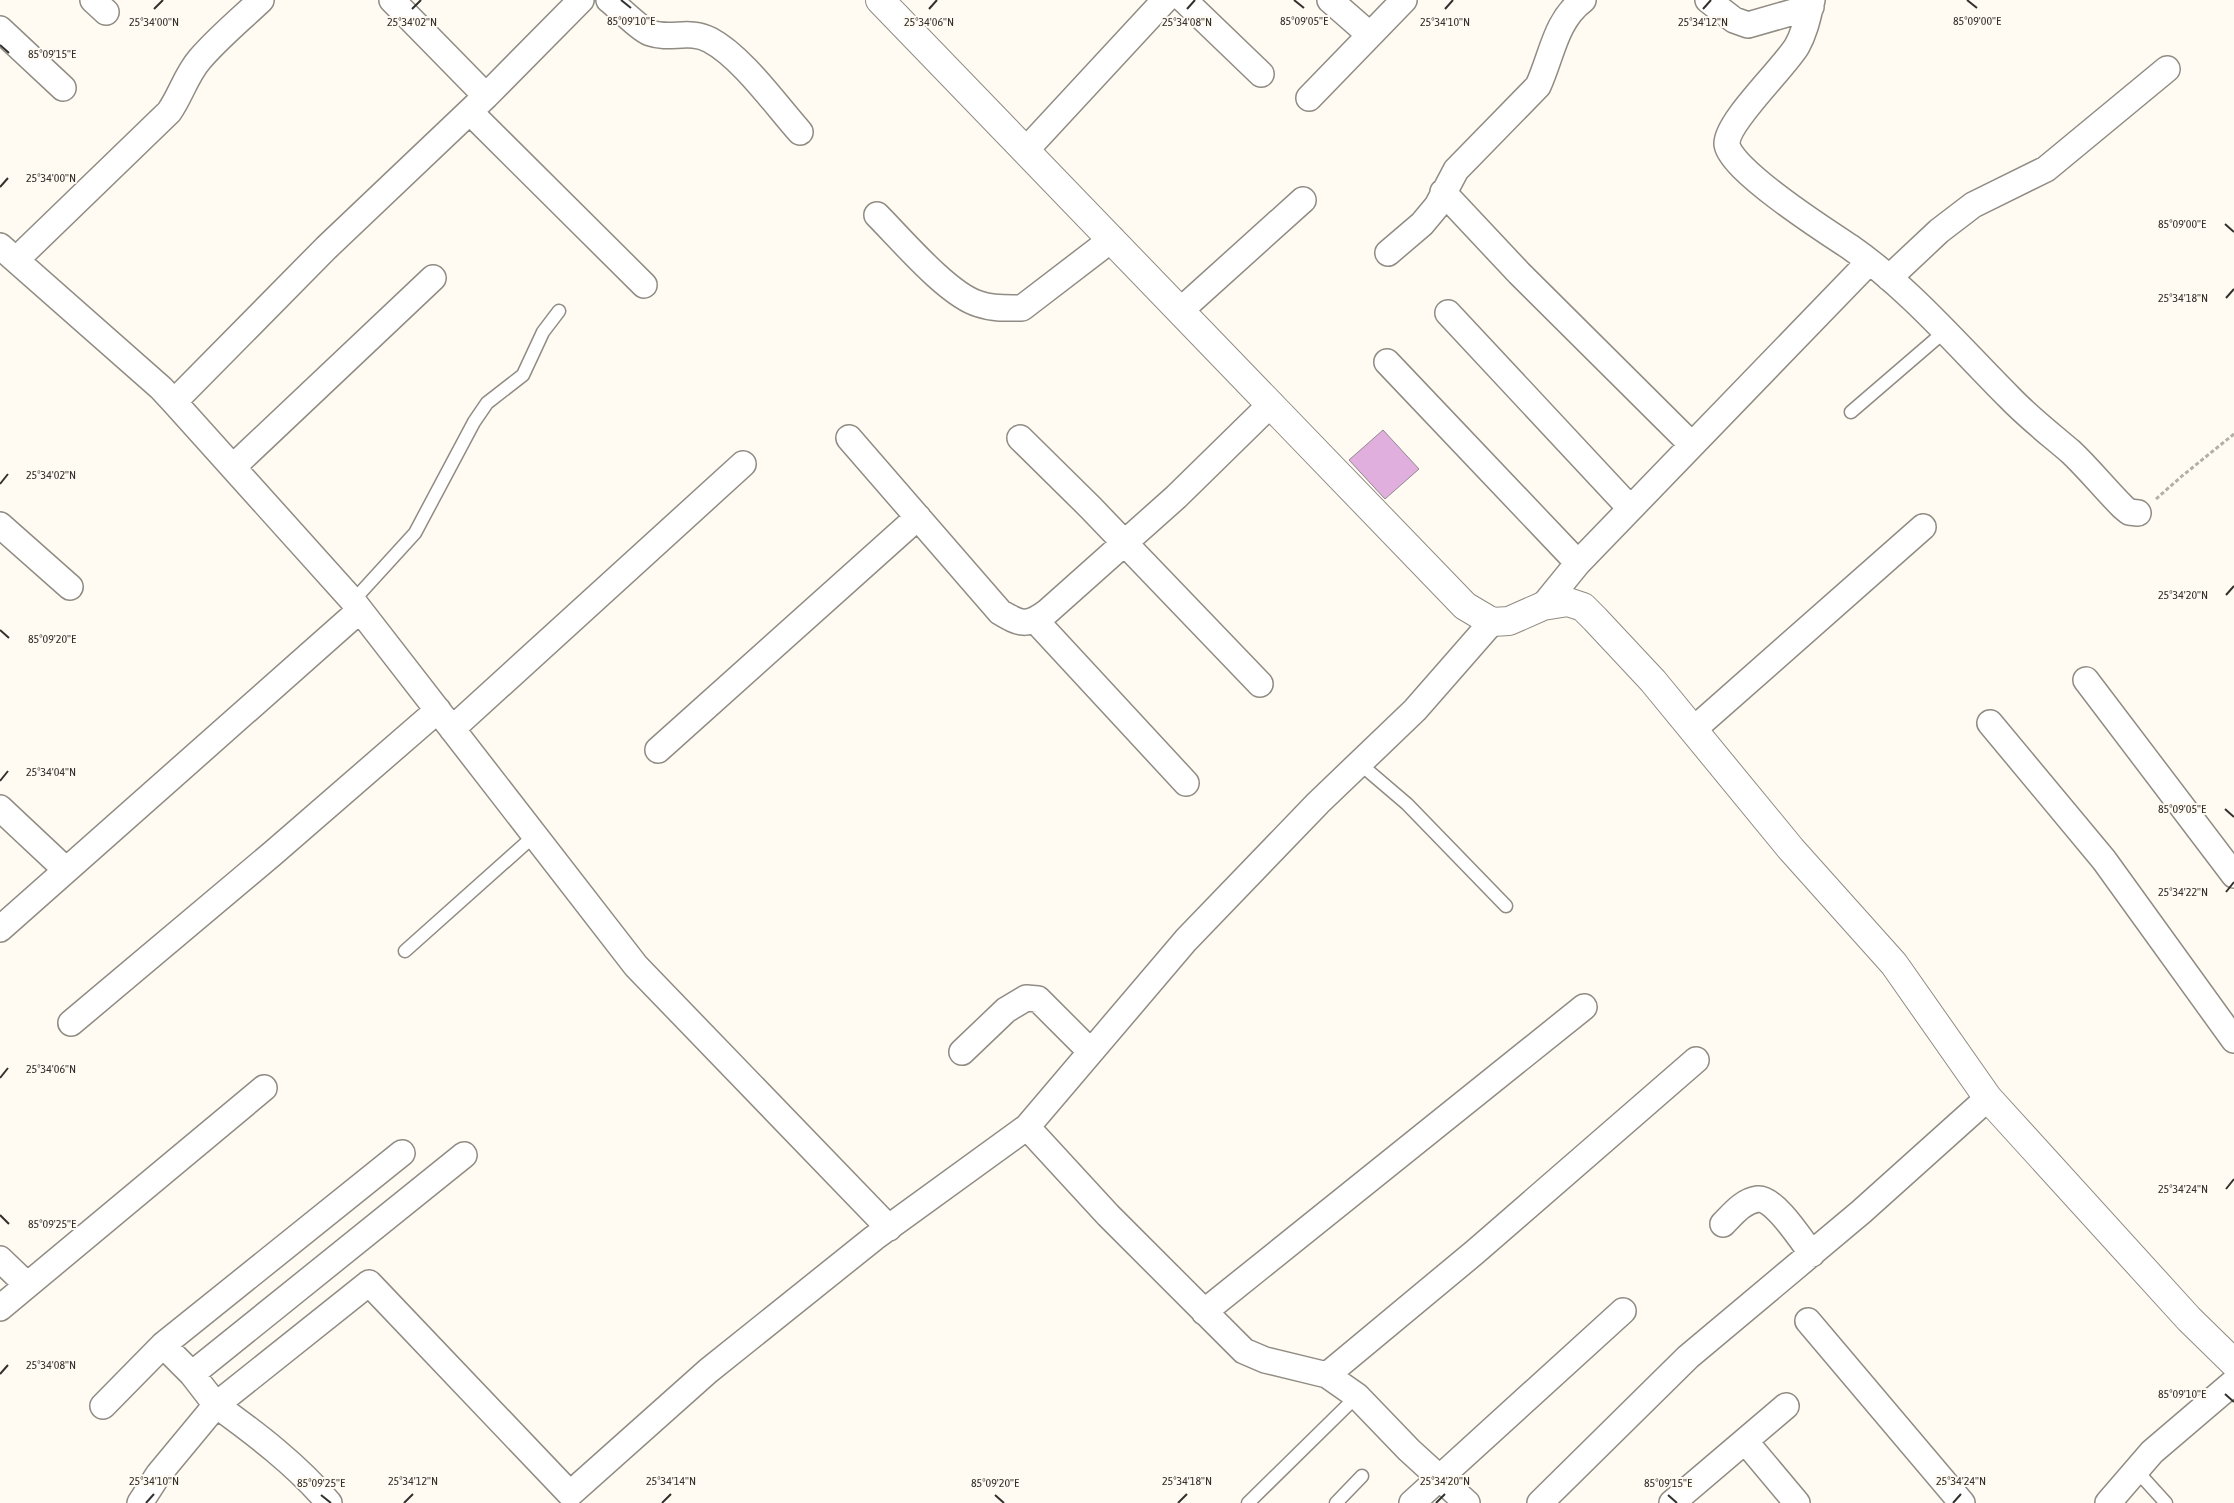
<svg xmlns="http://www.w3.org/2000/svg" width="2234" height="1503" viewBox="0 0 2234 1503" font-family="'Asap Condensed',sans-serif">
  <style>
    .building { fill: #e1afdd; stroke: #908990 }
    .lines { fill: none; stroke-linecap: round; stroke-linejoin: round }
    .service-casing { stroke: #908c84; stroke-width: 15 }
    .minor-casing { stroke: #908c84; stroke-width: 28 }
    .secondary-casing { stroke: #908c84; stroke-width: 30 }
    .path { stroke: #b2afa8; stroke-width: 3; stroke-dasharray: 4 2.5; stroke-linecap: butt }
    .service { stroke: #fff; stroke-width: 12 }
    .minor { stroke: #fff; stroke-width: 25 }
    .secondary { stroke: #fff; stroke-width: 28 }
    .ticks { fill: none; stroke: #32302d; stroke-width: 2 }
    .ticks-label { font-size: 12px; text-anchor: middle; fill: #32302d; stroke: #fffbf2; stroke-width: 4; stroke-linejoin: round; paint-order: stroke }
  </style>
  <rect width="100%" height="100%" fill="#fffbf2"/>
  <path class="building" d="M1383 430 1419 469 1385 499 1349 460Z"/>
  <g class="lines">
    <g class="service-casing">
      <path id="service" d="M1851 412 1944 332
        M353 601 415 533 474 422 487 403 523 375 543 332 559 311
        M1359 763 1407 804 1506 906
        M405 951 535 835
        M2136 1470 2166 1503
        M1248 1503 1357 1396
        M1336 1503 1362 1476"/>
    </g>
    <g class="minor-casing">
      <path id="minor" d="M93 0 106 12
        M392 0 486 96
        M609 0C618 7 641 30 650 33 670 40 690 29 710 40 742 57 775 104 800 132
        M1184 0 1261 74
        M1330 0 1370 35
        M1708 0 1734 20 1748 25 1811 7
        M1812 0C1808 16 1805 32 1797 46 1784 68 1726 122 1727 144 1729 169 1827 232 1850 247 1909 288 1958 346 2009 397 2028 417 2050 434 2071 452 2089 469 2105 489 2123 507L2129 512 2138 513
        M0 29 63 88
        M1309 98 1404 0
        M470 112 644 285
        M1026 150 1165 0
        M1443 192 1519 273 1691 444
        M877 215C901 239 948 295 979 304 993 309 1008 308 1022 308L1112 239
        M0 246 161 388 174 402 353 601 636 966 889 1228
        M1388 253 1422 224 1437 206 1456 170 1538 86C1552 56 1555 21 1583 0
        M17 259 169 112C181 95 186 75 200 59 218 38 241 19 261 0
        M1889 278 1939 231 1973 205 2046 169 2167 69
        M1181 310 1303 200
        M1448 313 1630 508
        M1387 362 1578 563
        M174 402 326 248 486 96 581 0
        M849 438 1000 612C1020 624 1027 627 1047 612L1176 497 1271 404
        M1020 438 1091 508 1260 684
        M233 467 433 278
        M0 525 70 587
        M1543 606 1578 563 1869 262
        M1036 621 1186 783
        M2086 680 2234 875
        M1990 723 2104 860 2234 1040
        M452 729 743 464
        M1693 730 1923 527
        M658 750 918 517
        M0 808 66 870
        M0 929 360 610
        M71 1023 272 854 438 710
        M962 1052 1006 1010 1026 998 1038 999 1090 1051
        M1723 1224C1733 1214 1743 1201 1758 1199 1774 1197 1802 1241 1812 1254
        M0 1259 26 1284
        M0 1308 264 1088
        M1204 1312 1584 1007
        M1808 1321 1962 1503
        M163 1345 192 1374 216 1405 369 1283 570 1494 708 1371 874 1238 1027 1127
        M192 1374 464 1155
        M1327 1375 1475 1252 1696 1060
        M103 1406 163 1345 402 1153
        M1745 1441 1797 1503
        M140 1503 158 1475 216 1405C256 1434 297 1465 329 1503
        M1412 1503 1623 1311
        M1467 1503 1409 1450 1357 1396 1327 1375 1265 1360 1244 1351 1108 1215 1027 1127 1186 940 1318 803 1415 710 1492 622
        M1540 1503 1688 1357 1861 1212 1988 1098
        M1672 1503 1786 1406
        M2108 1503 2152 1452 2234 1382"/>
    </g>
    <g class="secondary-casing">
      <path id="secondary" d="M880 0 1465 606 1492 622 1509 621 1543 606 1568 602 1583 607 1595 619 1653 681 1791 849 1894 964 1988 1098 2189 1319 2234 1363"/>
    </g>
    <path class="path" d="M2156 499 2182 476 2234 434"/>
    <use href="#service" class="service"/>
    <use href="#minor" class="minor"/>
    <use href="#secondary" class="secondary"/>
  </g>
  <path class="ticks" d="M621 0 631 8M1294 0 1304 8M1967 0 1977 8M154 9 163 0M412 9 421 0M929 9 937 0M1187 9 1195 0M1445 9 1453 0M1703 9 1711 0M0 45 9 53M0 187 8 178M2225 224 2234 232M2226 298 2234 289M0 484 8 474M2226 595 2234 586M0 630 9 638M0 781 8 771M2225 809 2234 817M2226 892 2234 882M0 1078 8 1068M2226 1189 2234 1179M0 1215 9 1224M0 1374 8 1365M2225 1394 2234 1402M321 1495 331 1503M995 1495 1004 1503M1668 1495 1677 1503M146 1503 154 1494M404 1503 413 1494M662 1503 671 1494M1178 1503 1187 1494M1436 1503 1445 1494M1953 1503 1961 1494"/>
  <g class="ticks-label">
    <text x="631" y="25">85°09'10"E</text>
    <text x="1304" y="25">85°09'05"E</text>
    <text x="1977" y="25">85°09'00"E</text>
    <text x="929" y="26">25°34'06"N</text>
    <text x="154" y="26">25°34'00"N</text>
    <text x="412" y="26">25°34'02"N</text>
    <text x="1187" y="26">25°34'08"N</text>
    <text x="1445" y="26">25°34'10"N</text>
    <text x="1703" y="26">25°34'12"N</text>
    <text x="52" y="58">85°09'15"E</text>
    <text x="51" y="182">25°34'00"N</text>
    <text x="2182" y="228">85°09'00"E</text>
    <text x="2183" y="302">25°34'18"N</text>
    <text x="51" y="479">25°34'02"N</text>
    <text x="2183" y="599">25°34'20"N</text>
    <text x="52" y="643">85°09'20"E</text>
    <text x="51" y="776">25°34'04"N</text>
    <text x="2182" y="813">85°09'05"E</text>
    <text x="2183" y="896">25°34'22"N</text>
    <text x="51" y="1073">25°34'06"N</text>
    <text x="2183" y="1193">25°34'24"N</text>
    <text x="52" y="1228">85°09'25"E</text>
    <text x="51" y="1369">25°34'08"N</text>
    <text x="2182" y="1398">85°09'10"E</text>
    <text x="154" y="1485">25°34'10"N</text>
    <text x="413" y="1485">25°34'12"N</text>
    <text x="671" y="1485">25°34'14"N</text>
    <text x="1187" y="1485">25°34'18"N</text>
    <text x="1445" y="1485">25°34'20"N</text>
    <text x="1961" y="1485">25°34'24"N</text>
    <text x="321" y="1487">85°09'25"E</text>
    <text x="995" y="1487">85°09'20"E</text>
    <text x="1668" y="1487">85°09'15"E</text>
  </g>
</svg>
